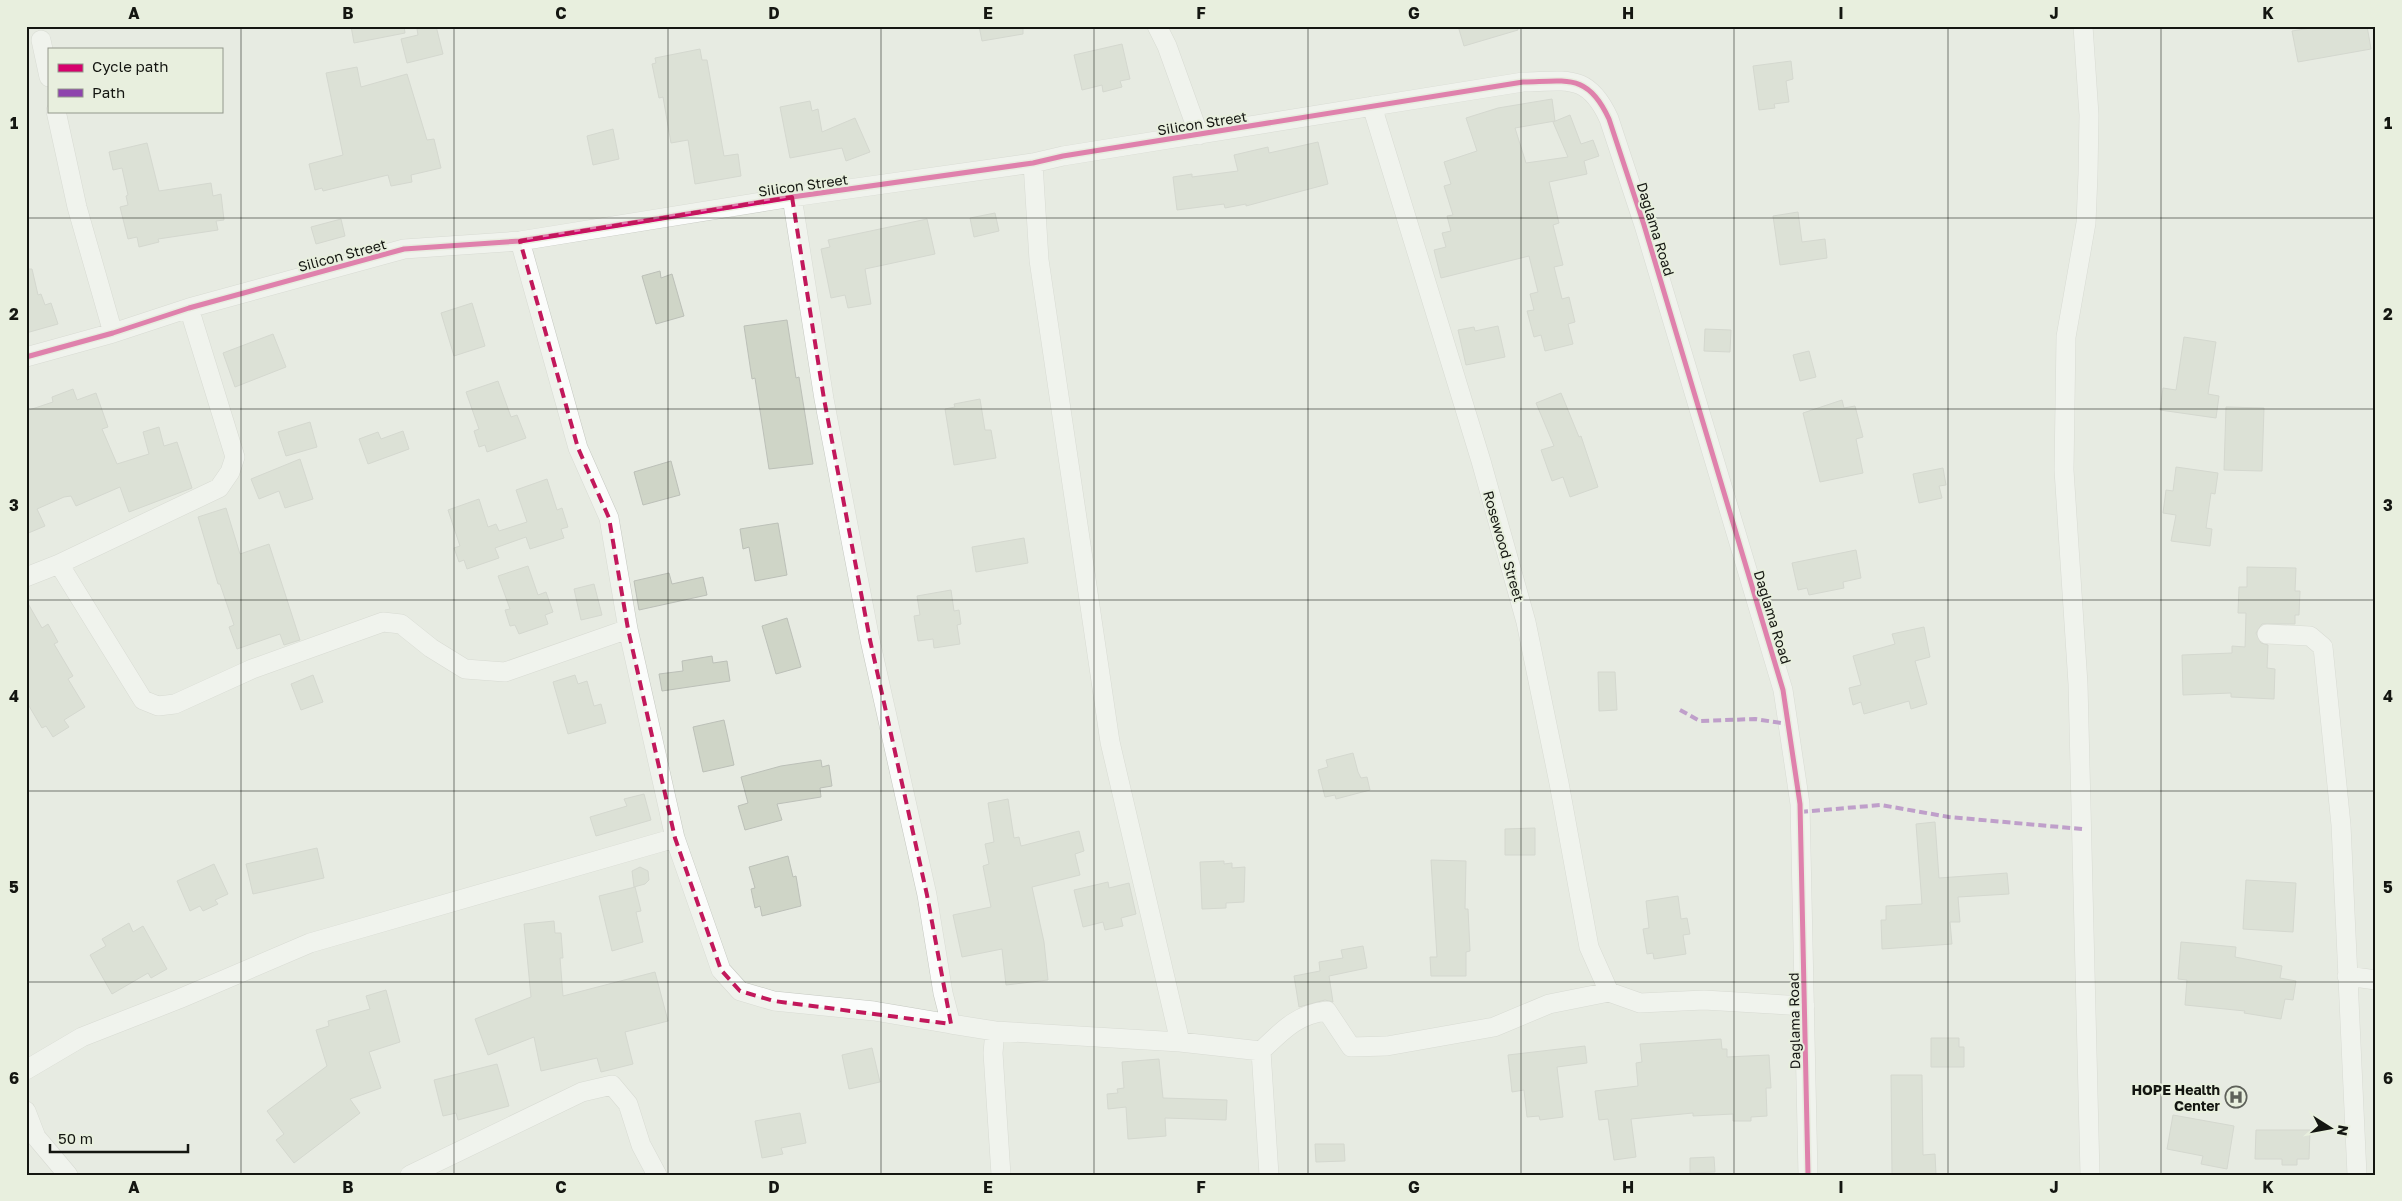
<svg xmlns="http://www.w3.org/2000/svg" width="2402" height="1201" viewBox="0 0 2402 1201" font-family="'Golos Text',sans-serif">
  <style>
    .building { fill: #cfd5c7; stroke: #bcc0b8 }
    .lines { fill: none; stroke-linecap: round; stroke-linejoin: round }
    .street-casing { stroke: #c5c8c1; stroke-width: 20 }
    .street { stroke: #fbfcfb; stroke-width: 19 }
    .quiet { stroke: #8e44ad; stroke-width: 4; stroke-dasharray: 8 4; stroke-linecap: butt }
    .cycleway-casing { stroke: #e8efde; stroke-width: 8 }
    .cycleway { stroke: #d6006c; stroke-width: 5 }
    .marked { fill: none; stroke: #c2185b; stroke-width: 4; stroke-dasharray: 10 6; stroke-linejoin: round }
    .grid { fill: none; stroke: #141611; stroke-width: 1; stroke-opacity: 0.55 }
    .labels { text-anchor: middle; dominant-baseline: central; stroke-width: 4; stroke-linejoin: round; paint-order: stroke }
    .street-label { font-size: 14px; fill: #141611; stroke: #e8efde }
    .poi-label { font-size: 14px; font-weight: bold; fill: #141611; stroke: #e8efde; text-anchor: end }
    .neatline { fill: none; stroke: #141611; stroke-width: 2 }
    .grid-label { font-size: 16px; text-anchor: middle; font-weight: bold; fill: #141611 }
  </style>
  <rect width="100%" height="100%" fill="#e7ebe2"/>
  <path class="building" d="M351 26H404L405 33 354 43Z
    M428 26H436L443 54 407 63 401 39 418 35 417 29Z
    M979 26H1023V34L982 41Z
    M1458 26H1517L1518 30 1464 46Z
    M2323 26H2367L2371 49 2298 62 2292 31Z
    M1122 44 1130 79 1120 81 1122 87 1103 92 1102 85 1082 90 1074 55Z
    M700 49 702 60H707L724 156 738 154 741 176 695 184 688 140 671 143 663 97 659 98 652 64 656 63 655 58Z
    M1791 61 1793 79 1786 81 1789 102 1774 104 1775 108 1759 110 1753 66Z
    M357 67 361 87 407 74 427 140 434 139 441 168 411 175 412 182 391 186 388 175 323 191 322 188 315 190 309 164 343 155 326 73Z
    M1552 99 1555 121 1515 128 1526 163 1568 157 1553 122 1570 115 1581 144 1593 140 1599 156 1584 161 1587 174 1549 182 1559 223 1553 225 1563 265 1554 267 1562 299 1569 297 1575 322 1568 324 1573 344 1545 351 1541 335 1534 337 1527 311 1534 310 1530 294 1538 292 1529 256 1441 278 1434 250 1446 247 1442 233 1451 231 1447 216 1453 215 1444 186 1451 184 1444 162 1477 151 1466 118 1498 108Z
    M810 101 812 111 818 109 822 132 855 118 870 152 846 161 842 148 790 158 780 107Z
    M613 129 619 159 593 165 587 136Z
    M1318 142 1328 184 1246 206V204L1225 208 1224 204 1177 210 1173 177 1192 174V177L1238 171 1234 155 1268 147 1269 153Z
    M147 143 159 191 211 183 213 196 221 194 224 220 216 221 218 230 158 239 159 242 139 247 137 237 128 239 120 207 128 205 126 196 128 195 122 168 113 170 109 152Z
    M1798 212 1802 242 1825 239 1827 258 1780 265 1773 216Z
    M995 213 999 231 974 237 970 218Z
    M341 219 345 236 316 244 311 227Z
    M927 219 935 254 865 269 871 304 848 308 845 295 831 298 821 249 830 247 828 240Z
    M26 269H32L38 295 41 294 45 305 51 303 58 324 26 333Z
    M660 271 661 278 672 274 684 316 656 324 642 276Z
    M472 303 485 346 454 356 441 313Z
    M787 320 796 378 799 377 813 464 769 469 755 378 752 379 744 326Z
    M1498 326 1505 357 1466 365 1458 330 1474 327 1475 331Z
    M1705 329 1731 330 1730 352 1704 351Z
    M273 334 286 367 235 387 223 353Z
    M2184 337 2216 342 2208 394 2219 396 2216 418 2160 410 2163 388 2176 390Z
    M1809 351 1816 377 1800 381 1793 355Z
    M498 381 511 417 517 415 526 438 487 452 485 445 479 447 474 431 479 429 466 392Z
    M73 389 77 400 96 393 108 427 102 429 117 464 149 454 143 432 159 427 164 446 177 442 192 488 129 512 120 487 76 506 71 496 64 497 37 509 45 526 26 534V411L53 402 52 397Z
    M1561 393 1579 437 1581 436 1598 487 1570 497 1563 477 1552 481 1541 450 1554 446 1536 403Z
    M980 399 985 430H991L996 458 954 465 945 409 955 407 954 404Z
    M1842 400 1844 408 1855 406 1863 437 1856 439 1863 473 1820 482 1803 413Z
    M2226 407 2264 408 2262 471 2224 470Z
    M310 422 317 447 286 456 278 432Z
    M403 431 409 449 368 464 359 439 378 432 381 439Z
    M300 459 313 499 285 508 279 491 259 499 251 479Z
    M671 461 680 495 643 505 634 472Z
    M2176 467 2218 473 2215 494 2211 493 2206 528 2212 529 2210 546 2171 541 2176 515 2163 513 2166 490 2173 491Z
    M1943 468 1946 485 1939 486 1942 498 1919 503 1913 474Z
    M547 479 557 510 562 508 568 527 561 529 564 538 530 549 526 537 495 548 499 558 467 569 464 560 459 562 454 548 460 546 448 510 479 499 488 527 496 524 499 531 527 522 516 490Z
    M226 508 240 554 269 544 300 640 284 645 280 634 237 649 229 627 234 625 220 584H218L198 517Z
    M778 523 787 575 755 581 749 547 743 549 740 529Z
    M1024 538 1028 563 976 572 972 547Z
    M1856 550 1861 578 1843 582 1844 588 1809 595 1807 588 1798 590 1792 563Z
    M528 566 538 595 546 592 553 612 545 615 548 624 519 634 515 625 510 626 505 610 510 609 498 576Z
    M2247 567 2296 568 2295 591H2300L2299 615H2295V624H2262L2256 633 2261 643 2268 645 2267 668 2275 669 2274 699 2231 697V693L2183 695 2182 655 2232 653V646L2245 647 2246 613H2238L2239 587H2247Z
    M669 573 672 584 703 577 707 595 639 610 634 581Z
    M594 584 602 615 581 620 574 589Z
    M951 590 954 611 959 610 961 624 957 625 960 644 934 648 933 639 918 641 914 616 920 615 917 596Z
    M26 600 42 628 48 624 58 642 54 644 73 676 68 679 85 707 64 720 69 727 53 737 46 726 42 728 26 701Z
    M787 618 801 667 776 674 762 626Z
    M1924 627 1930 657 1915 661 1927 704 1911 709 1909 701 1864 714 1861 702 1853 705 1849 688 1861 685 1853 656 1895 644 1892 634Z
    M712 656 713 663 727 661 730 681 662 691 659 674 683 671 682 661Z
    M1598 672H1615L1617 710 1599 711Z
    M313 675 323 702 301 710 291 684Z
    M575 675 578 684 587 681 594 706 601 704 606 723 568 734 553 682Z
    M724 720 734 765 703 772 693 727Z
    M1353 753 1358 772 1361 778 1367 777 1370 790 1336 799 1335 795 1325 797 1318 770 1328 767 1326 760Z
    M821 760 822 767 829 765 832 786 820 788 821 797 777 804 782 820 745 830 738 806 748 803 741 777 781 766Z
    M644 794 651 820 596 836 590 817 627 806 624 799Z
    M1008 799 1014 838 1019 837 1021 846 1079 831 1084 851 1075 854 1080 875 1032 887 1044 942 1048 980 1006 985 1002 949 962 957 953 915 991 907 983 866 989 864 985 844 994 842 988 803Z
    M1935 822 1939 878 2007 873 2009 894 1958 897 1960 922H1950L1952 944 1882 949 1881 920H1886V906L1922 904 1916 824Z
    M1535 828V855H1505V829Z
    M317 848 324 878 253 894 246 864Z
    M788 856 793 877 796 876 801 906 762 916 760 906 755 908 751 889 755 888 749 867Z
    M1431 860 1466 861 1465 909H1468L1470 951 1466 952V976H1431L1430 957H1437Z
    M1224 861V864L1232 863V868L1245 867 1244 902 1226 903V908L1202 909 1200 862Z
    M214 864 228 894 215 900 218 904 203 911 200 906 190 911 177 881Z
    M640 867 648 871 649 880 645 884 634 887 632 871Z
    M2246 880 2296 883 2293 932 2243 929Z
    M1108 882 1109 888 1129 883 1136 914 1121 918 1123 926 1105 930 1103 922 1083 927 1074 890Z
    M635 887 641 911 636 912 643 942 612 951 599 896Z
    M1678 896 1681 919 1687 918 1690 934 1683 935 1686 954 1654 959 1653 953 1647 954 1643 929 1649 928 1646 901Z
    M554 921 555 933H561L563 958H560L563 996 655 972 668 1021 625 1032 633 1064 601 1072 597 1058 541 1071 534 1037 488 1055 475 1019 531 997 524 924Z
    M129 923 133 932 143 926 167 969 151 978 148 973 112 994 90 955 106 946 102 939Z
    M2181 942 2236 947 2235 957 2282 966 2280 978 2296 981 2293 1000 2285 999 2281 1019 2244 1013 2245 1011 2185 1005 2187 980 2178 979Z
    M1363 946 1367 968 1329 976 1333 1002 1325 1000 1299 1007 1294 976 1320 971 1319 962 1343 958 1341 950Z
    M386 990 400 1042 369 1052 381 1088 350 1099 360 1113 294 1163 276 1140 284 1134 267 1111 327 1066 316 1030 329 1026 328 1021 370 1009 366 996Z
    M1931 1038H1959V1047H1964V1067H1931Z
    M1721 1039 1722 1049H1727V1057L1769 1055 1771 1088H1766L1767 1116 1751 1117V1121H1733V1114L1693 1116V1113L1631 1119 1636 1157 1614 1160 1608 1119 1599 1120 1595 1091 1638 1086 1636 1063 1642 1062 1640 1044Z
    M1585 1046 1587 1063 1557 1067 1563 1117 1540 1120 1539 1116 1527 1117 1524 1090 1512 1092 1508 1055Z
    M872 1048 880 1082 849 1089 842 1055Z
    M1159 1059 1163 1098 1227 1100 1226 1120 1165 1118 1166 1136 1128 1139 1126 1107 1108 1109 1107 1094 1118 1093 1117 1089 1124 1088 1122 1062Z
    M497 1064 509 1106 458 1120 456 1113 443 1116 434 1080Z
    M1891 1075H1922L1923 1155 1935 1154 1936 1175H1892Z
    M800 1113 806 1143 781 1148 783 1154 762 1158 755 1121Z
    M2173 1115 2234 1126 2227 1169 2201 1164 2203 1156 2167 1149Z
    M2256 1130H2310L2309 1159H2297V1165H2282V1159H2255Z
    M1315 1144H1344L1345 1161 1316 1162Z
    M1714 1157 1715 1172 1690 1173V1158Z"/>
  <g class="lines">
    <g class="street-casing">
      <path id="street" d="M1157 26 1167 46 1199 135
        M2083 26 2089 115 2088 174 2086 223 2066 337 2064 470 2078 684 2090 1175
        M41 40 49 77
        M1372 106 1481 461 1526 622 1559 783 1589 947 1609 992
        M56 111 77 207 113 333
        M1033 163 1039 260 1110 742 1180 1042
        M792 197 824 399 870 640 927 895 943 993 951 1024 995 1031
        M520 241 578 448 609 518 628 629 675 838 721 970 740 991 774 1001 874 1011 951 1024
        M26 357 113 333 189 308 404 249 520 241 792 197 1033 163 1063 156 1523 82C1567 81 1588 73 1609 119L1644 225 1783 690 1800 804 1808 1175
        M59 564 143 700 158 706 175 704 252 669 383 622 401 624 431 648 465 669 505 672 628 629
        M26 577 59 564 219 488 230 472 235 457 189 308
        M2267 634 2310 636 2323 647 2341 825 2357 1175
        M2347 976 2376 980
        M1261 1051 1269 1175
        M26 1070 82 1037 179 999 310 943 675 838
        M26 1111 36 1137 68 1175
        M410 1175 582 1092 612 1085 628 1104 641 1145 657 1175
        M1001 1175 993 1053 995 1031 1180 1042 1261 1051C1282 1031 1297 1014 1327 1011L1351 1047 1387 1046 1494 1027 1549 1004 1609 992 1640 1003 1704 1000 1805 1006"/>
    </g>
    <use href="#street" class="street"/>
    <path class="quiet" d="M1680 710 1700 721 1755 719 1788 724
      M1800 812 1881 805 1949 817 2082 829"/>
    <g class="cycleway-casing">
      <path id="cycleway" d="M26 357 113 333 189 308 404 249 520 241 792 197 1033 163 1063 156 1523 82C1567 81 1588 73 1609 119L1644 225 1783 690 1800 804 1808 1175"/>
    </g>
    <use href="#cycleway" class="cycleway"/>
  </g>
  <path d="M0 0H2402V1201H0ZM792 197 824 399 870 640 927 895 951 1024 774 1001 740 991 721 970 675 838 628 629 609 518 578 448 520 241Z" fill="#e7ebe2" fill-opacity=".55" fill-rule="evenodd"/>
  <path class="marked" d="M792 197 824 399 870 640 927 895 951 1024 774 1001 740 991 721 970 675 838 628 629 609 518 578 448 520 241Z"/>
  <path class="grid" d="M241 26V1175M454 26V1175M668 26V1175M881 26V1175M1094 26V1175M1308 26V1175M1521 26V1175M1734 26V1175M1948 26V1175M2161 26V1175M26 218H2376M26 409H2376M26 600H2376M26 791H2376M26 982H2376"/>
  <defs>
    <g id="hospital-ring" transform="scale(1.125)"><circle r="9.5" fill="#e8efde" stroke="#5e615a" stroke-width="1.5"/><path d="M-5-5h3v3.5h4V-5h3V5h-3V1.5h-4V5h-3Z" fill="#5e615a"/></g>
  </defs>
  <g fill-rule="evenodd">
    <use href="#hospital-ring" x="2236" y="1097"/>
  </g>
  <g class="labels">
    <g class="street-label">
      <text transform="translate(1202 123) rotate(-9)">Silicon Street</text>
      <text transform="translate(803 185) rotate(-8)">Silicon Street</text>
      <text transform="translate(1656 229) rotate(73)">Daglama Road</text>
      <text transform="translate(342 255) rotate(-15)">Silicon Street</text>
      <text transform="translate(1504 546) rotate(74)">Rosewood Street</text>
      <text transform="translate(1773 617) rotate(73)">Daglama Road</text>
      <text transform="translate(1794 1021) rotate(-91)">Daglama Road</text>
    </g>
    <g class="poi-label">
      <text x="2220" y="1089">HOPE Health<tspan x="2220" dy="16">Center</tspan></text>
    </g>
  </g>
  <rect width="2402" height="1201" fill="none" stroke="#e8efde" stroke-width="55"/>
  <rect x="48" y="48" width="175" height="65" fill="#e8efde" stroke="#93988c"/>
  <rect x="58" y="64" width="25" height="8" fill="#d6006c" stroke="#93988c"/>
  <text x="92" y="72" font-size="15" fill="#141611">Cycle path</text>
  <rect x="58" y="89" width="25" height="8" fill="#8e44ad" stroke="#93988c"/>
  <text x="92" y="98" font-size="15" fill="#141611">Path</text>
  <g transform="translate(2330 1128) rotate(101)" stroke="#e8efde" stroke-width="4" paint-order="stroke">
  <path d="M0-4L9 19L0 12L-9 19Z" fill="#141611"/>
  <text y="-8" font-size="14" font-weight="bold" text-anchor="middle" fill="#141611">N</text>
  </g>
  <path d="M50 1144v8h138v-8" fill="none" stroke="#141611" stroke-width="2.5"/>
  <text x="58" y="1144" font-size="15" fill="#141611" stroke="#e8efde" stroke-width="4" paint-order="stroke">50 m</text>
  <rect x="28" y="28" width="2346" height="1146" class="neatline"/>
  <g class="grid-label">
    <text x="134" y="19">A</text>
    <text x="348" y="19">B</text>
    <text x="561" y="19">C</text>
    <text x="774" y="19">D</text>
    <text x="988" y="19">E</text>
    <text x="1201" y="19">F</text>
    <text x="1414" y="19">G</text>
    <text x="1628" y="19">H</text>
    <text x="1841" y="19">I</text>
    <text x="2054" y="19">J</text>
    <text x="2268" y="19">K</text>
    <text x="14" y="129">1</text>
    <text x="2388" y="129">1</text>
    <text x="14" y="320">2</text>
    <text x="2388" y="320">2</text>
    <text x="14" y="511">3</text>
    <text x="2388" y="511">3</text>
    <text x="14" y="702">4</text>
    <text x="2388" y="702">4</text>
    <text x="14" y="893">5</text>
    <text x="2388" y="893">5</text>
    <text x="14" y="1084">6</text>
    <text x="2388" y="1084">6</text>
    <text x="134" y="1193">A</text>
    <text x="348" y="1193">B</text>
    <text x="561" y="1193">C</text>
    <text x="774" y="1193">D</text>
    <text x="988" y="1193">E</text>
    <text x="1201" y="1193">F</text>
    <text x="1414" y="1193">G</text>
    <text x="1628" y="1193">H</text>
    <text x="1841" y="1193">I</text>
    <text x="2054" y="1193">J</text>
    <text x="2268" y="1193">K</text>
  </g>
</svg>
